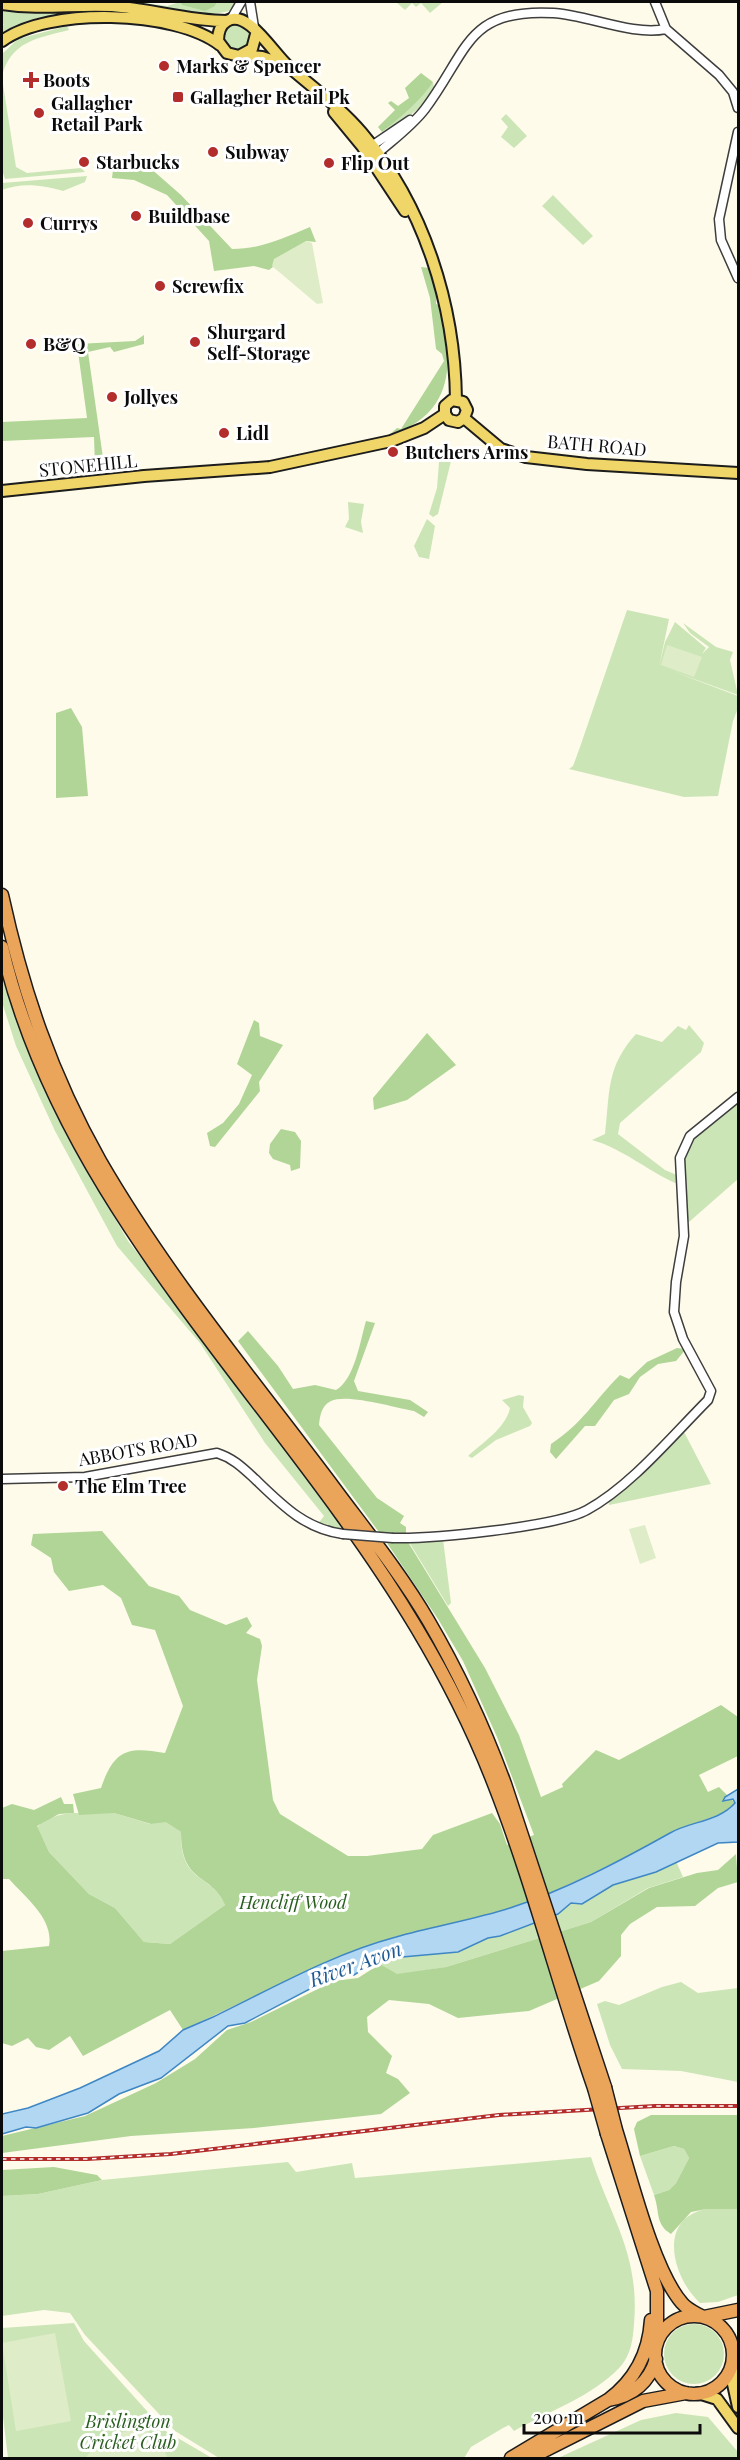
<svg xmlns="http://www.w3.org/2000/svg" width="740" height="2460" viewBox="0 0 740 2460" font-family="'Playfair Display',serif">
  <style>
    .green { fill: #cce5b7 }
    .forest { fill: #b0d597 }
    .pitch { fill: #deedc8 }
    .water { fill: #b2d7f2; stroke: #3e87c4; stroke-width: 1.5 }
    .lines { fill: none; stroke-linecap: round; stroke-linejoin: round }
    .minor-casing { stroke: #3e3e3e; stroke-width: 11 }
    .major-casing { stroke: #1c1c1c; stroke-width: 14 }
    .highway-casing { stroke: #1c1c1c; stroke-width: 15 }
    .minor { stroke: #fff; stroke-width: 8 }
    .major { stroke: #f0d668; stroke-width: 10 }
    .highway { stroke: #eba55b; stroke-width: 12 }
    .rail-casing { stroke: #b22d2c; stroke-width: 4 }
    .rail { stroke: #fff; stroke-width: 1.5; stroke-dasharray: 4.5; stroke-linecap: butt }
    .minor-bridge-casing { stroke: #3e3e3e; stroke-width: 11; stroke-linecap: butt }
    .highway-bridge-casing { stroke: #1c1c1c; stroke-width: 15; stroke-linecap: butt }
    .minor-bridge { stroke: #fff; stroke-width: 8 }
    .highway-bridge { stroke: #eba55b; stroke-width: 12 }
    .poi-dot { fill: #b22d2c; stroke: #fff; stroke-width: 2 }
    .labels { text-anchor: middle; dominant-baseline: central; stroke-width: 6; stroke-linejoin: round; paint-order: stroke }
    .poi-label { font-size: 18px; font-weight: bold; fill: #0b0b0b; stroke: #fff; text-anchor: start }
    .street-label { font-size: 18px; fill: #0b0b0b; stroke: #fff }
    .park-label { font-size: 18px; font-style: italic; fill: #2a5e20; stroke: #fff }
    .water-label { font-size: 20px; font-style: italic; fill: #1d5994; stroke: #fff }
  </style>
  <rect width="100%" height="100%" fill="#fefbea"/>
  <path class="green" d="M79 2H136L167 6 180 2 182 5 215 6 217 2H236L229 11 205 16Z
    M396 2H443L430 13 421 3 416 7 412 3 405 10Z
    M2 11 24 13 74 12V16L36 18 2 33V26L4 25 2 24Z
    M223 37a14 14 0 1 1 28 0a14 14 0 1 1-28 0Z
    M67 26 69 30C38 38 11 41 2 76V54L18 39Z
    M2 78 16 167 27 173 81 168 85 172 5 179 2 170Z
    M433 82 434 87 424 104 413 113 383 133C396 115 420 101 433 82Z
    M506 114 527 136 514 148 501 137 508 127 501 119Z
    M87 176 85 182 63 191C44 185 21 182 2 190V183Z
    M553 195 593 236 583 245 542 206Z
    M452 457 438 514 433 517 429 514 437 488 439 462Z
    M348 502 364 504 361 522 363 533 345 527 349 519Z
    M427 519 435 526 429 559 419 557 414 546Z
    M627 610 669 619 659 667 665 642 675 622 706 648 702 654 709 647 690 633 683 623 716 647 733 652 730 660 738 695 672 671 738 696V708L733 721 718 796 684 797 569 769 573 766 580 747Z
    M2 970 30 1055 67 1134 128 1241 211 1346 280 1444 308 1475 348 1529 328 1528 327 1523 326 1527 317 1525 324 1516 265 1443 200 1343 117 1246 55 1131 16 1046 2 1002Z
    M689 1025 704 1043 701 1052 620 1123 618 1134 665 1170 679 1176 685 1143 738 1097V1179L689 1222 684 1218 680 1180 675 1183C647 1170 621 1148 592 1140L605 1134C610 1092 606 1067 636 1034L662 1042 678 1026 686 1030Z
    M519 1395 524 1396 523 1407 532 1423 530 1426 496 1440 472 1458 468 1456C482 1443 506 1428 510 1408L502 1400Z
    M683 1430 711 1484 609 1505 608 1500Z
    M443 1539 451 1603 448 1606 409 1542Z
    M74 1813H114L150 1824 166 1821 181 1832C180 1885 211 1872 225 1905L170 1944 144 1942 115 1908 89 1894 49 1852 37 1827C49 1817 59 1814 74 1813Z
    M676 1861 683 1877 648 1888 591 1922 446 1967 397 1975 380 1964 379 1959 388 1957 458 1952 488 1938 500 1936 558 1914 571 1903C584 1906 602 1892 613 1885 630 1874 656 1873 676 1861Z
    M681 1982 698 1993 738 1988V2082L681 2071 622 2069 610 2045 597 2004 605 2001 619 2005 662 1987Z
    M674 2146 684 2149 689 2158 676 2183 669 2190 654 2195 640 2156Z
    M591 2157C611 2219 640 2254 634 2324 633 2339 631 2355 620 2367 592 2397 549 2411 514 2431L509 2425 503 2428 471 2447 464 2458H219L175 2431 85 2335 70 2313 44 2310 2 2316V2196L38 2194 102 2180 288 2162 296 2172 352 2163 355 2178Z
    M706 2209H738V2295L718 2302 700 2303C672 2277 657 2219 706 2209Z
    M74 2323 84 2341 164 2430 212 2458H8L2 2408V2328Z
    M664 2354a30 30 0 1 1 60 0a30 30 0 1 1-60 0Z
    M676 2413 708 2417 738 2452V2458H558L641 2420Z"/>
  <path class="forest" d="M180 2H217L215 6 205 11 182 5Z
    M421 73 433 82C422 99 399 119 382 132L378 127 395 110 388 103 391 101 398 106 409 98 405 88Z
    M133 153 181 195 232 249C261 249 284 238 310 227L316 242 306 241 269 270 254 266 214 271 209 241 167 195 134 180 112 178 113 170Z
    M421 267 429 268 437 289 436 304 441 306C453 363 456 414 388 436L397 428 401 429 444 361 442 354 436 349 430 298Z
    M144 335V344L114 352 110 347 88 352 105 472 95 466 94 437 2 441V422L87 418 77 344 135 341Z
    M71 708 82 727 88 796 56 798V713Z
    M254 1020 259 1023 260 1036 283 1045 259 1082 260 1091 215 1147 210 1146 207 1133 223 1123 239 1104 252 1075 237 1064Z
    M427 1033 456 1065 407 1100 374 1110 373 1098Z
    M281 1129 295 1132 301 1141 300 1168 291 1171 290 1165 273 1159 269 1153 270 1144Z
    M366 1321 375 1323 354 1381 358 1391 410 1400 428 1412 424 1417 414 1411C397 1408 346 1393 331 1401 321 1406 320 1416 319 1425L377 1498 404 1516 400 1523 406 1527V1535L392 1536 396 1543 408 1542 485 1668 519 1735 541 1797 563 1787 562 1784 596 1750 619 1760 721 1705 738 1717V1756L699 1775 708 1792 719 1787 735 1803 723 1813 671 1832 653 1844 557 1890 511 1908 440 1928 396 1937 367 1947 318 1966 183 2030 170 2010 83 2056 70 2036 49 2050 36 2047 28 2038 12 2046 2 2043V1951L49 1946C54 1919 26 1898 9 1879H2V1808L12 1804 34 1810 61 1797 64 1804H73L74 1813 59 1814 37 1826 49 1852 89 1894 115 1908 144 1942 170 1944 225 1905C211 1872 181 1885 181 1832L166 1822 151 1824 114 1813 79 1815 73 1794 101 1788C114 1750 127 1746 165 1753L183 1706 155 1630 132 1625 121 1598 103 1585 69 1591 54 1572 51 1558 31 1545 33 1534 102 1531 149 1586 179 1596 190 1610 226 1625 247 1617 252 1626 246 1633 260 1639 262 1646 257 1680 273 1800 280 1814 348 1856H367L422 1849 433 1835 492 1813 500 1824 507 1845 534 1835 497 1737 463 1661 438 1619 387 1543 238 1341 248 1331 278 1366 293 1389 315 1385 336 1390C355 1379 360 1341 366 1321Z
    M677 1348 686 1349 676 1361 658 1364 640 1377 629 1394 614 1400 595 1426H585L556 1459 550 1452 551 1444C583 1423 594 1401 620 1375L629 1379 647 1362Z
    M736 1854 738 1882 718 1888 695 1906 657 1907 630 1924 621 1935V1956L599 1981 529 2011 458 2018 429 2004 389 2000 367 2017 368 2032 392 2056 386 2073 398 2079 410 2093 381 2114 254 2128 131 2136 2 2153V2136L85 2116 156 2083 195 2059 227 2030 251 2022 334 1981 358 1978 380 1964 397 1974 446 1967 591 1922 649 1888 697 1873 718 1870Z
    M651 2115H738V2209H706L691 2212 671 2234C655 2224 660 2212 654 2195L669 2190 676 2183 689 2158 684 2149 674 2146 640 2156 634 2129 637 2122Z
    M54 2167 97 2175 102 2180 38 2194 2 2196V2170Z"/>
  <path class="pitch" d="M306 241 312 243 323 303 317 304 272 266 274 259Z
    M667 645 702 657 694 677 661 665Z
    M645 1525 656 1558 640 1564 629 1529Z
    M55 2333 71 2421 16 2431 2 2343Z
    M143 2429 156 2436 168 2458H86C98 2439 120 2430 143 2429Z"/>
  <path class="water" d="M738 1789V1842L718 1843 656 1872 613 1885 582 1904 571 1903 558 1914 500 1936 488 1938 458 1952 380 1959 354 1975H342L325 1981 245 2023 228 2026 161 2078 119 2094 88 2113 36 2128 26 2127 2 2134V2114L28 2108 80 2088 159 2051 183 2030 213 2017C273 1988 332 1954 396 1937 434 1926 473 1920 510 1908 565 1890 620 1861 670 1833 691 1821 718 1822 735 1803L733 1799 723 1801 725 1797Z"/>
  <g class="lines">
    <g class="minor-casing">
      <path id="minor" d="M250 2 254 27
        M655 2 666 29 719 75 733 92 738 108
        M231 19 241 2
        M738 132 719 219 721 240 738 278
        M373 145 410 120
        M372 151 378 153C394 139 412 126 425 109 468 52 466 8 553 13 588 15 632 36 666 29
        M2 1479 85 1477 217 1453C233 1458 243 1468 255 1479 282 1505 305 1529 343 1534
        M393 1538C431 1539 556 1527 587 1510 631 1486 672 1436 708 1400L711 1391 683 1339 674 1312 676 1282 684 1236 680 1158 690 1136 738 1097"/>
    </g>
    <g class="major-casing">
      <path id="major" d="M2 4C41 10 74 4 112 6 151 9 188 21 227 21
        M256 34 252 49 239 56 227 53 218 41C218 33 220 25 227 21 247 8 273 53 288 66 313 88 340 107 362 133 424 206 455 305 456 400
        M2 41C48 7 175 10 220 45
        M243 55 262 57 284 64
        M334 112 362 146 405 211
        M464 418 501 449 526 457 587 464 738 473
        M2 491 144 476 270 467 391 441 424 428 445 414V406L452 400 463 402 467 410 464 418 458 422 449 420 445 414
        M733 2359V2384L738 2407
        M698 2393 717 2399 738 2428"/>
    </g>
    <g class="highway-casing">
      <path id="highway" d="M2 895C23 991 51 1074 100 1161 167 1277 255 1382 335 1489 367 1532 401 1574 428 1620 459 1673 484 1727 505 1784L605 2087
        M2 947C64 1213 280 1400 416 1627 446 1677 473 1730 494 1784 533 1883 559 1988 594 2088
        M616 2130C630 2174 653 2270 682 2303 687 2309 694 2312 701 2316
        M607 2134 657 2291V2340
        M655 2355a39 39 0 1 1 78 0a39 39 0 1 1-78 0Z
        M704 2317 738 2310
        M608 2400C635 2380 649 2353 651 2320
        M511 2458 608 2400C632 2396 649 2383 656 2359
        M530 2458 643 2401 686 2393"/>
    </g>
    <use href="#minor" class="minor"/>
    <use href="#major" class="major"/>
    <use href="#highway" class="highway"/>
    <g class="rail-casing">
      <path id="rail" d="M2 2159H87L171 2154 499 2115 655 2106H738"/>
    </g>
    <use href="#rail" class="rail"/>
    <g class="minor-bridge-casing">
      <path id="minor-bridge" d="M343 1534 393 1538"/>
    </g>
    <g class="highway-bridge-casing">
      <path id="highway-bridge" d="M605 2087 616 2130
        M594 2088 607 2134"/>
    </g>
    <use href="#minor-bridge" class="minor-bridge"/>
    <use href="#highway-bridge" class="highway-bridge"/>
  </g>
  <g class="poi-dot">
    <circle cx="164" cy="66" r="6"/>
    <path d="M28 71h6v6h6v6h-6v6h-6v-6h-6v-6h6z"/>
    <rect x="172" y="91" width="12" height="12" rx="3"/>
    <circle cx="39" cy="113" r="6"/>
    <circle cx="213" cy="152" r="6"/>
    <circle cx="84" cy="162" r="6"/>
    <circle cx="329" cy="163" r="6"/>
    <circle cx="136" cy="216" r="6"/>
    <circle cx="28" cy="223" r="6"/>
    <circle cx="160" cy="286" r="6"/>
    <circle cx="195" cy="342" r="6"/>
    <circle cx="31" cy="344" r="6"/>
    <circle cx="112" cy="397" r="6"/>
    <circle cx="224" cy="433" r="6"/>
    <circle cx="393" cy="452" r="6"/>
    <circle cx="63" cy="1486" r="6"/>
  </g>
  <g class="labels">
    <g class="poi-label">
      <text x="176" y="66">Marks &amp; Spencer</text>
      <text x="43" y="80">Boots</text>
      <text x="190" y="97">Gallagher Retail Pk</text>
      <text x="51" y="103">Gallagher<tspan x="51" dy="21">Retail Park</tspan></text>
      <text x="225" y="152">Subway</text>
      <text x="96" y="162">Starbucks</text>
      <text x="341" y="163">Flip Out</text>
      <text x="148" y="216">Buildbase</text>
      <text x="40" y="223">Currys</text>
      <text x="172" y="286">Screwfix</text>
      <text x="207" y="332">Shurgard<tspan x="207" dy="21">Self-Storage</tspan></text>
      <text x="43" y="344">B&amp;Q</text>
      <text x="124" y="397">Jollyes</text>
      <text x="236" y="433">Lidl</text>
      <text x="405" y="452">Butchers Arms</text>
      <text x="75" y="1486">The Elm Tree</text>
    </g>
    <g class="street-label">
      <text transform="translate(597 445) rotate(5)">BATH ROAD</text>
      <text transform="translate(88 465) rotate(-6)">STONEHILL</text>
      <text transform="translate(138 1449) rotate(-10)">ABBOTS ROAD</text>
    </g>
    <g class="park-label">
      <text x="293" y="1902">Hencliff Wood</text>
      <text x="128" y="2421">Brislington<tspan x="128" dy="21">Cricket Club</tspan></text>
    </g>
    <g class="water-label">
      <text transform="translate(355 1963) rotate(-20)">River Avon</text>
    </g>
  </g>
  <rect width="740" height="2460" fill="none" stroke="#0b0b0b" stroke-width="6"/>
  <path d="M524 2424v9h176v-9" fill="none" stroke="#0b0b0b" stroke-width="3"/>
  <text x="533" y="2424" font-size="18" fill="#0b0b0b" stroke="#ffffff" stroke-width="4.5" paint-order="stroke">200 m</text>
</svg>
